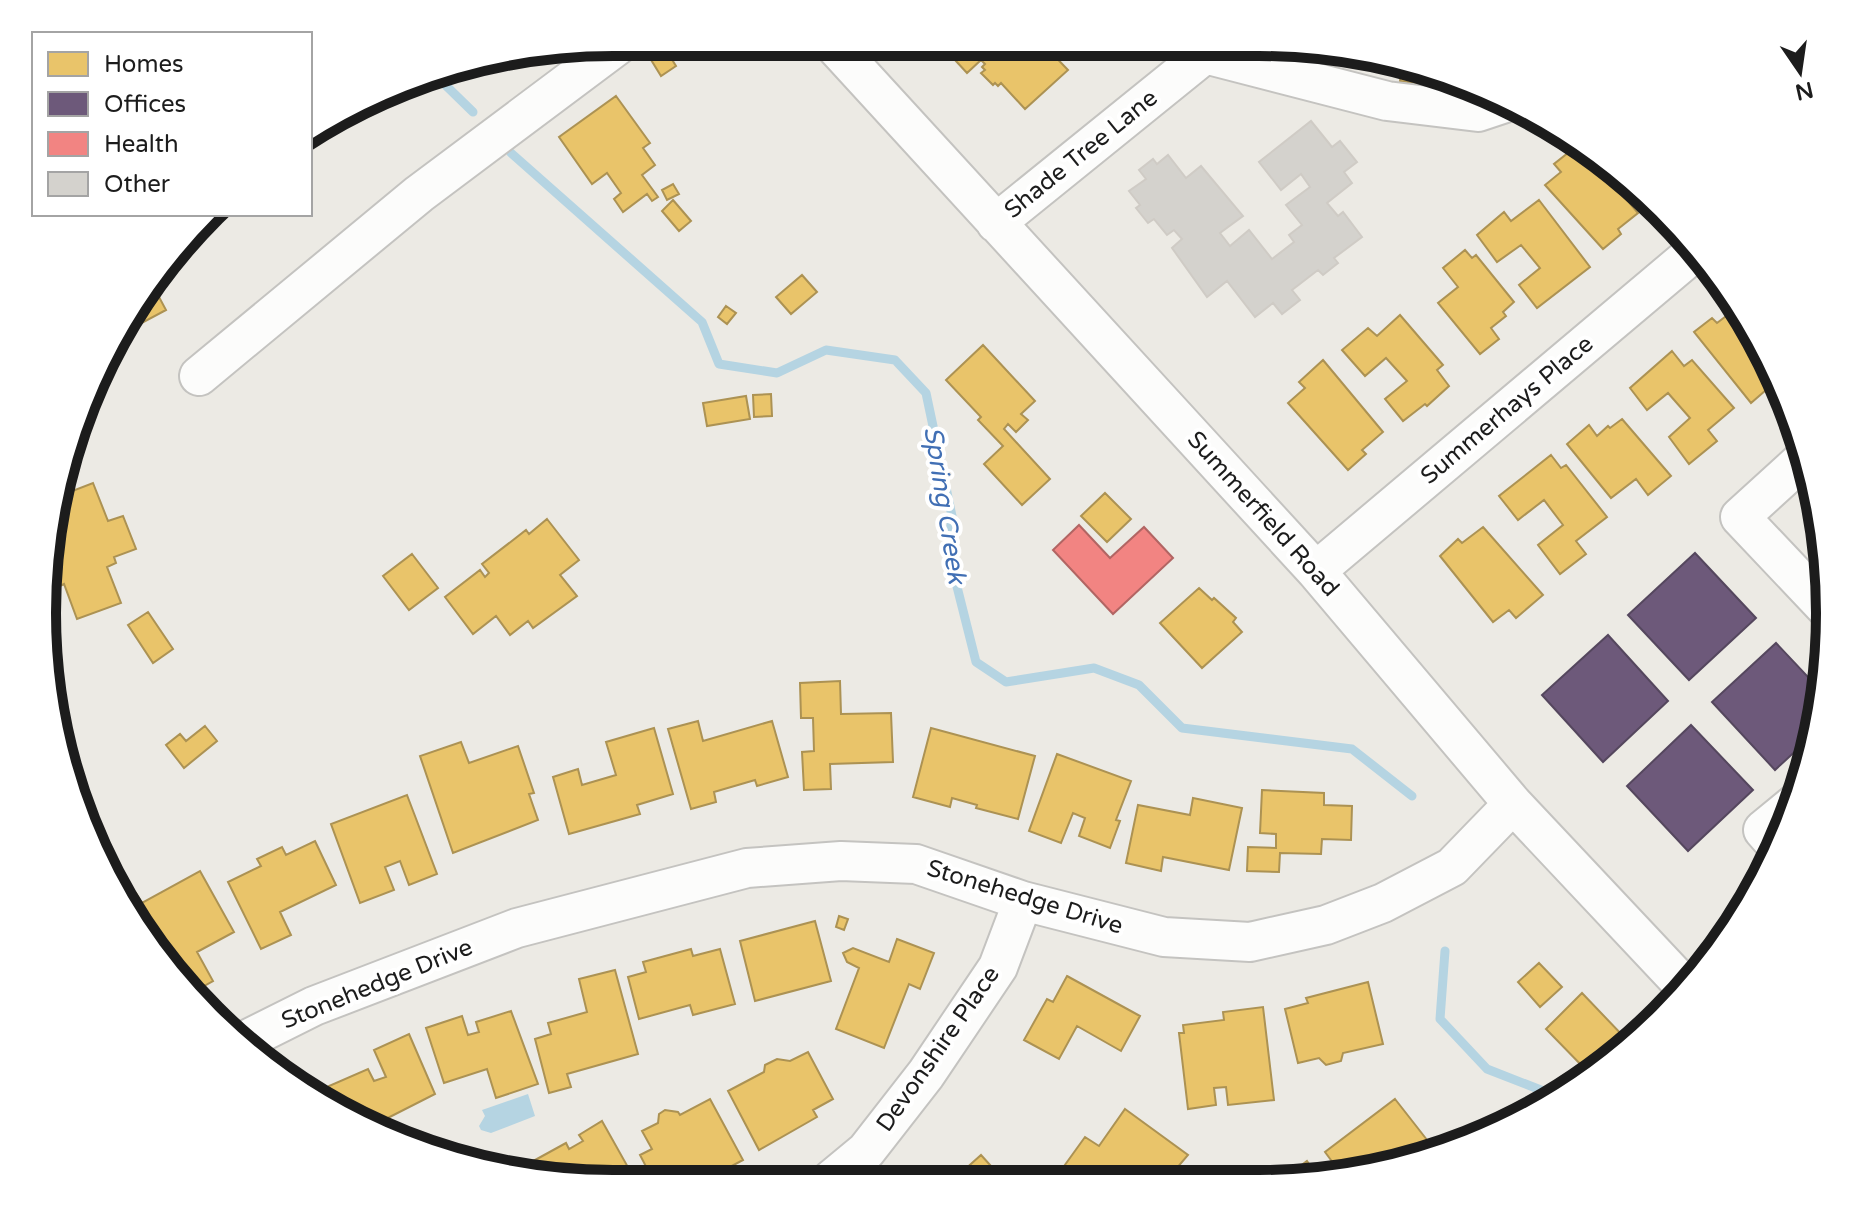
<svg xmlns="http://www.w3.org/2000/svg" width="1872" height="1226" viewBox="0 0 1872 1226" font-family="'Varela Round',sans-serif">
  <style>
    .water { fill: #b5d4e2 }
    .homes { fill: #e9c46a; stroke: #ac9253; stroke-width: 2 }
    .offices { fill: #6d597a; stroke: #55475e; stroke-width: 2 }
    .health { fill: #f28482; stroke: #b26563; stroke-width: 2 }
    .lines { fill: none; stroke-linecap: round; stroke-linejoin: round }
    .stream { stroke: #b5d4e2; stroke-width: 9 }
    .building { fill: #d4d2cd; stroke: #cfcbc5; stroke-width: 2 }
    .minor-casing { stroke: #c4c3c0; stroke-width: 42 }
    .minor { stroke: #fcfcfb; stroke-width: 38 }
    .labels { text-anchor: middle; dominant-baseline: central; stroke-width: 8; stroke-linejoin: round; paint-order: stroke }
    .street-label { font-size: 24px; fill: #1c1c1c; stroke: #fff }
    .water-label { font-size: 26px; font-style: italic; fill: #416fb4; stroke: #fff }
    .rim { fill: none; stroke: #1c1c1c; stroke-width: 10 }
  </style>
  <rect width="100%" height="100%" fill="#eceae4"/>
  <path class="water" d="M528 1094 535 1116 491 1133 481 1130 479 1126 485 1116 482 1110Z"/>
  <path class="homes" d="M657 42H661L676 66 661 76 645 50Z
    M949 44 1044 45 1068 70 1025 109 1001 83 998 86 995 83 993 85 981 73 985 70 982 67 985 64 981 60 967 73 944 48Z
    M1402 68 1462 86 1443 87 1400 81Z
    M616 96 650 143 643 148 655 165 642 175 658 197 652 201 647 194 623 212 614 199 621 193 607 173 592 184 559 137Z
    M1578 145 1585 150 1638 213 1618 229 1621 234 1603 249 1545 185 1561 172 1554 164Z
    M673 184 679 194 667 200 662 190Z
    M673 200 691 221 679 231 662 211Z
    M1539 200 1590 267 1537 308 1519 285 1540 268 1521 245 1497 262 1477 235 1504 212 1511 221Z
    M1465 250 1472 258 1476 255 1514 302 1503 312 1506 316 1491 328 1499 339 1480 354 1438 303 1458 287 1443 268Z
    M802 275 817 292 791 314 776 297Z
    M151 282 166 310 140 324 133 312Z
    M726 306 736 313 727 324 718 317Z
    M1738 307 1771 361 1782 389 1771 397 1766 390 1751 403 1694 332 1712 318 1717 323Z
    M1400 315 1443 365 1437 370 1449 386 1427 406 1425 404 1403 421 1385 399 1407 381 1386 358 1365 376 1342 350 1368 328 1377 336Z
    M983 345 1035 401 1021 414 1028 420 1016 432 1008 424 1004 429 1050 479 1022 505 984 464 1003 446 978 420 981 417 946 380Z
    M1672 351 1684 366 1692 360 1734 408 1708 430 1717 441 1689 464 1669 437 1690 418 1668 393 1647 410 1630 388Z
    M1323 360 1383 432 1362 450 1366 454 1348 470 1288 403 1305 388 1299 382Z
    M771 394 772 416 754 417 753 395Z
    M746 396 750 419 707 426 703 403Z
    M1622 419 1671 476 1648 495 1636 479 1611 498 1567 444 1589 425 1597 436 1608 426 1610 428Z
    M1551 455 1561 468 1566 465 1607 517 1576 541 1586 554 1560 574 1538 545 1563 525 1544 500 1518 520 1499 496Z
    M93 483 108 521 123 516 136 549 114 557 116 563 107 567 121 603 77 619 64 584 60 586 48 554 55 523 67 518 61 501 62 495Z
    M1105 493 1131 519 1107 542 1081 516Z
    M547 519 579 560 560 575 577 596 533 628 528 621 510 635 496 616 473 634 445 597 480 570 485 577 489 573 482 564 526 530 529 534Z
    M1483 527 1543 595 1516 618 1509 610 1493 622 1440 556 1458 539 1462 543Z
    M412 554 438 588 409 610 383 576Z
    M1199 588 1212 600 1214 598 1236 618 1233 622 1242 632 1202 668 1160 623Z
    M148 612 173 649 153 663 128 625Z
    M840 681 841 714 891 713 893 762 830 764 831 789 804 790 802 752 814 751 813 718H801L800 683Z
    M698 721 703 741 772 721 788 777 757 786 755 780 714 792 716 802 691 809 668 729Z
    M205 726 217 741 184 768 166 745 180 734 186 741Z
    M654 728 673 794 637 805 640 814 569 834 553 777 578 769 582 785 616 775 606 742Z
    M931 728 1035 756 1018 819 976 808 977 805 952 798 950 807 913 797Z
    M461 742 469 763 518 746 534 793 529 794 538 820 453 853 420 756Z
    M1057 754 1131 781 1116 820 1120 821 1110 848 1079 836 1085 818 1073 813 1061 843 1029 831Z
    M1262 790 1324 793V805L1352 806 1351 840 1322 839 1321 854 1280 853 1279 872 1247 871 1248 847 1276 848V834L1260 833Z
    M407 795 437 874 409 885 400 861 385 867 394 890 360 903 331 824Z
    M1193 798 1242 808 1229 870 1163 857 1161 871 1126 863 1138 805 1190 815Z
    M315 841 336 885 280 912 291 935 261 949 228 882 261 866 257 859 282 847 286 855Z
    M200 871 234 932 197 952 213 981 195 991 122 900 136 893 142 903Z
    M839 916 848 919 844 930 836 927Z
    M815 921 831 981 755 1001 740 941Z
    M897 939 934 953 920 989 909 984 884 1048 836 1029 859 968 847 962 843 953 853 948 889 962Z
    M691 949 693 956 720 949 735 1004 693 1015 690 1005 639 1019 628 977 646 972 643 962Z
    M1539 963 1562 987 1540 1007 1518 982Z
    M615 970 638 1054 567 1074 571 1087 549 1093 535 1039 551 1034 548 1023 587 1012 579 979Z
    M1067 976 1140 1016 1121 1051 1077 1026 1059 1059 1024 1040 1047 999 1053 1002Z
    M1368 982 1383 1044 1343 1053 1341 1061 1326 1065 1319 1058 1298 1063 1285 1009 1308 1003 1306 998Z
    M1582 993 1625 1038 1589 1073 1546 1029Z
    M1263 1007 1274 1100 1228 1105 1226 1087 1214 1088 1216 1105 1188 1109 1179 1033H1184L1183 1025 1224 1020 1223 1012Z
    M511 1011 538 1084 496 1098 487 1069 444 1083 426 1028 462 1016 468 1035 479 1032 476 1022Z
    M409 1034 435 1094 368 1128 340 1112 329 1086 368 1069 374 1081 386 1077 374 1050Z
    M808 1052 833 1099 813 1110 817 1117 759 1150 728 1091 764 1072 765 1065 777 1059 790 1061Z
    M710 1099 743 1160 715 1175 711 1168 696 1176 698 1180H653L640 1155 652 1149 642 1131 658 1123 659 1114 665 1110 678 1112 680 1115Z
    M1395 1099 1431 1145 1406 1165 1342 1175 1325 1152Z
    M1125 1109 1188 1155 1165 1182H1080L1062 1169 1085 1137 1099 1146Z
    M602 1121 629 1169 622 1173 626 1179 533 1178 526 1165 566 1143 569 1149 583 1141 579 1135Z
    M981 1155 1000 1176 1004 1172 1012 1181H940L950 1177 952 1181Z
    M1307 1161 1320 1179 1286 1183 1288 1181 1286 1177Z"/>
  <path class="offices" d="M1695 553 1756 618 1689 680 1628 615Z
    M1608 635 1668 701 1603 762 1542 695Z
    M1776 643 1824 694 1815 733 1775 770 1712 702Z
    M1691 725 1753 790 1688 851 1627 786Z"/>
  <path class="health" d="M1079 525 1110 558 1144 527 1173 558 1113 614 1053 550Z"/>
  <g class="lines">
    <path class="stream" d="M432 72 473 112
      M511 153 702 322 719 364 777 373 826 350 895 360 926 393 952 516 948 551 976 662 1006 682 1094 668 1139 685 1182 728 1352 749 1412 796
      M1445 951 1440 1019 1487 1069 1551 1094 1553 1099"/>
  </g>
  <path class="building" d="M1311 121 1332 147 1340 141 1357 162 1344 172 1352 183 1327 203 1338 216 1343 212 1362 237 1334 258 1338 263 1323 275 1318 270 1292 290 1300 300 1282 314 1273 303 1255 317 1227 281 1207 297 1172 248 1182 239 1174 230 1167 235 1154 219 1148 223 1136 208 1140 205 1129 191 1146 179 1139 170 1153 159 1157 164 1168 155 1186 178 1201 166 1243 216 1220 233 1230 246 1249 230 1272 259 1294 242 1289 235 1302 225 1286 205 1310 187 1301 174 1281 190 1259 162Z"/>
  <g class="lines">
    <g class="minor-casing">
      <path id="minor" d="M833 44 1316 571 1513 804 1688 990
        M1205 54 1387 101 1478 112 1511 101
        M996 223 1205 54
        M199 376 419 194 622 42
        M1807 456 1740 517 1828 610
        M1316 571 1697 250
        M1777 846 1763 830 1797 802
        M238 1044 314 1006 517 928 747 868 841 861 916 864 1023 901 1164 937 1250 942 1326 925 1383 903 1452 867 1513 804
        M831 1180 866 1151 926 1074 998 967 1023 901"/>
    </g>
    <use href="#minor" class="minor"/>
  </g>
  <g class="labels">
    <g class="street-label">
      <text transform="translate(1081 154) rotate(-39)">Shade Tree Lane</text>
      <text transform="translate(1507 410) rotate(-40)">Summerhays Place</text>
      <text transform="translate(1263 514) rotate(48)">Summerfield Road</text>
      <text transform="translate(1025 897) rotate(17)">Stonehedge Drive</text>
      <text transform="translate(377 984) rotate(-22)">Stonehedge Drive</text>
      <text transform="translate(938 1049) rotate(-55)">Devonshire Place</text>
    </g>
    <g class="water-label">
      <text transform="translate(945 505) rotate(81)">Spring Creek</text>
    </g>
  </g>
  <path d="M0 0H1872V1226H0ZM613 56H1259A557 557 0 0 1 1816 613V613A557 557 0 0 1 1259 1170H613A557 557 0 0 1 56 613V613A557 557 0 0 1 613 56Z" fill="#fff" fill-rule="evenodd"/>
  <path class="rim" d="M613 56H1259A557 557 0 0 1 1816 613V613A557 557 0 0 1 1259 1170H613A557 557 0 0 1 56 613V613A557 557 0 0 1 613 56Z"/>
  <rect x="32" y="32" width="280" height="184" fill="#ffffff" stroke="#a4a4a4" stroke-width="2"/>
  <rect x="48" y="52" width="40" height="24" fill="#e9c46a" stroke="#a4a4a4" stroke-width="2"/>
  <text x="104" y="72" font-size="24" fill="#1c1c1c">Homes</text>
  <rect x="48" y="92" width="40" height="24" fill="#6d597a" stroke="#a4a4a4" stroke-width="2"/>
  <text x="104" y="112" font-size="24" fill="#1c1c1c">Offices</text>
  <rect x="48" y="132" width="40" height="24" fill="#f28482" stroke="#a4a4a4" stroke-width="2"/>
  <text x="104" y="152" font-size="24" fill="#1c1c1c">Health</text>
  <rect x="48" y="172" width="40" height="24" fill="#d4d2cd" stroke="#a4a4a4" stroke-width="2"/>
  <text x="104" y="192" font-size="24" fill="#1c1c1c">Other</text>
  <g transform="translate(1800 72) rotate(167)" stroke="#ffffff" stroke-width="6" paint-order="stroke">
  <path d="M0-6L14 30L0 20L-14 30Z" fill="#1c1c1c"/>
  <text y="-12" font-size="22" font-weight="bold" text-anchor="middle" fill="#1c1c1c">N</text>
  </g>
</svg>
